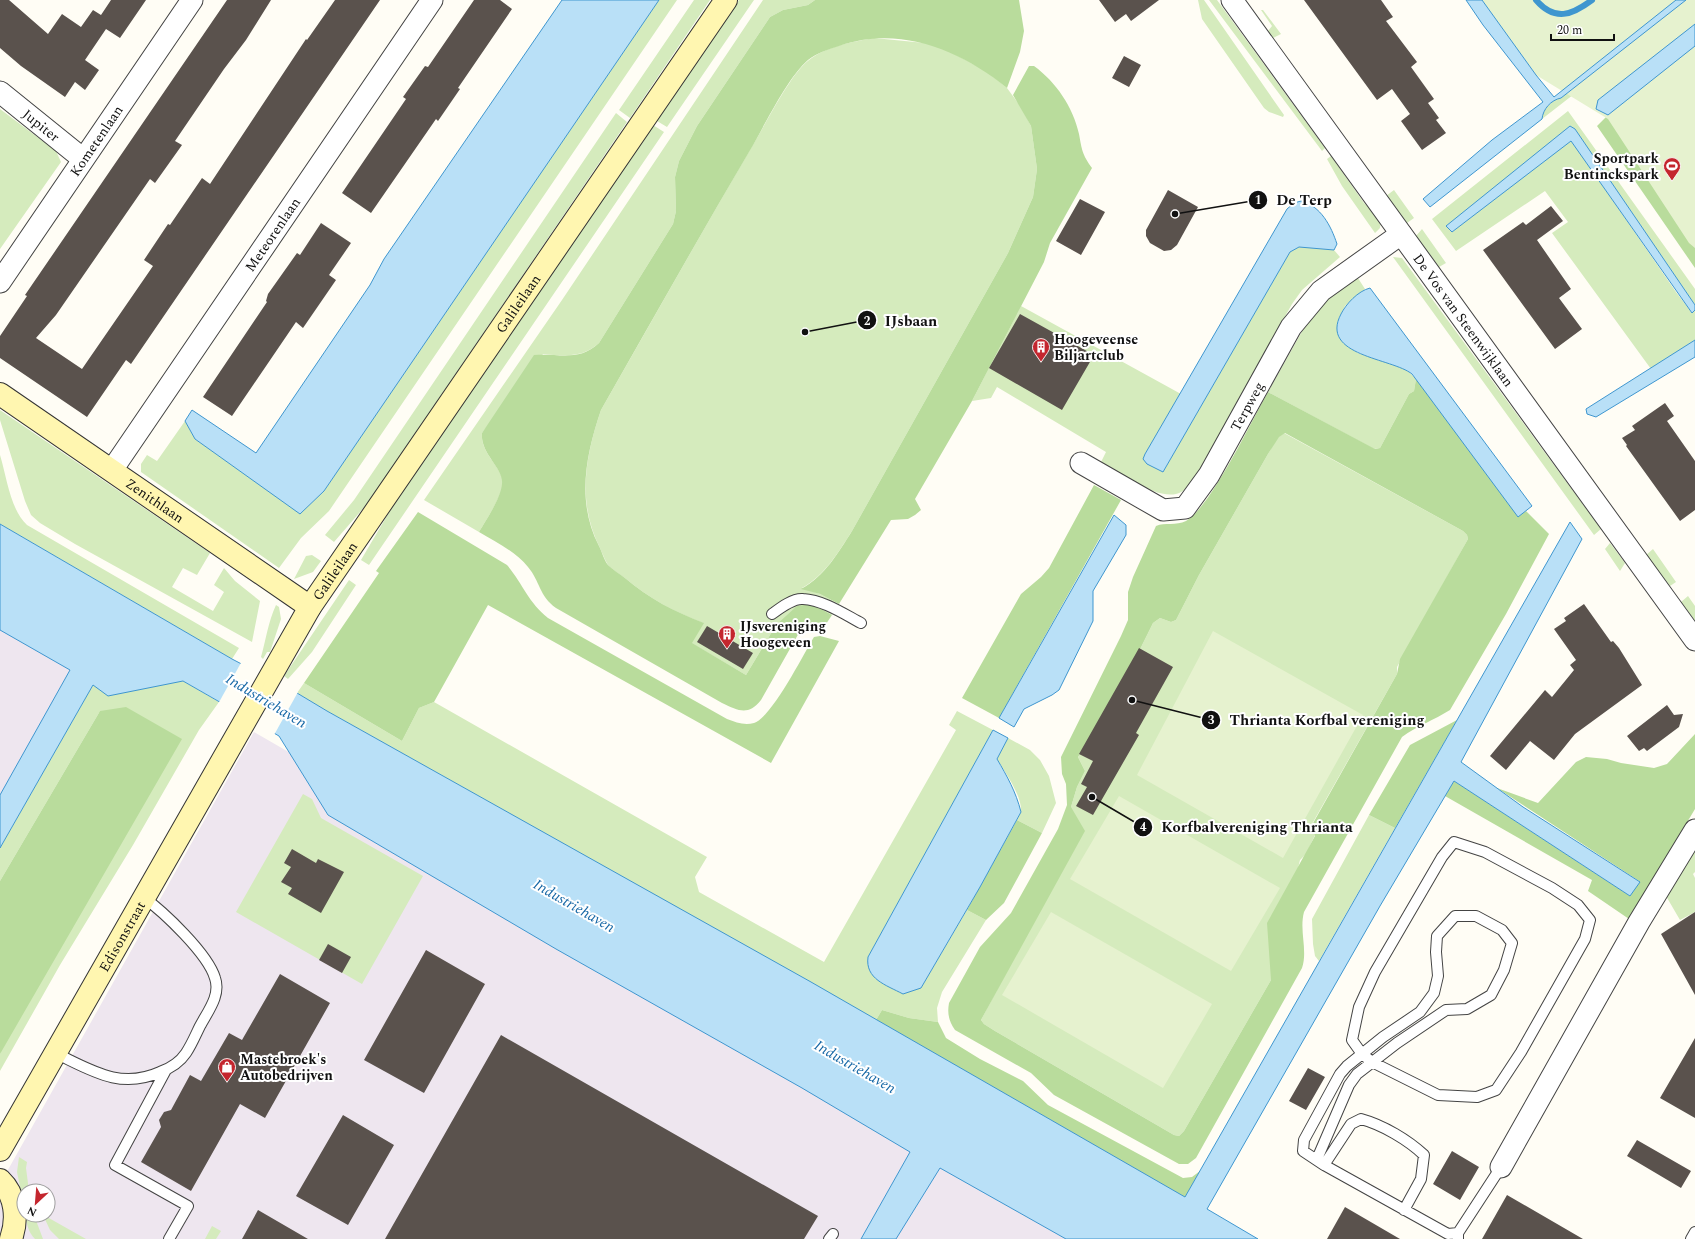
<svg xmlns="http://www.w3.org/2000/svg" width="1695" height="1239" viewBox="0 0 1695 1239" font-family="Spectral,serif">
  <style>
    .industrial { fill: #eee6ef; fill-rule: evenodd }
    .green { fill: #d5ebbd }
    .forest { fill: #b9dc9c; fill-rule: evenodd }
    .pitch { fill: #e6f2cf }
    .water { fill: #b9e0f7; stroke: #3f96cf }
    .pier { fill: #fffdf5 }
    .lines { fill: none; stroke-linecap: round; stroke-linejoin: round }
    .stream { stroke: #3f96cf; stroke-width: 6 }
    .building { fill: #5a524d }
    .lane-casing { stroke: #444; stroke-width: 12 }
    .street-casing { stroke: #444; stroke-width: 23 }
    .secondary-casing { stroke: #333; stroke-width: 24 }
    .lane { stroke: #fff; stroke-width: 10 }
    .street { stroke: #fff; stroke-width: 21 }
    .secondary { stroke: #fff6b0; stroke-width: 22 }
    .labels { text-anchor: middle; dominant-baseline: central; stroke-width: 4; stroke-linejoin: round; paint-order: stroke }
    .street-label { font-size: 14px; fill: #111; stroke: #fff }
    .poi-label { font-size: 14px; font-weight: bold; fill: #111; stroke: #fff; text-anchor: start }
    .water-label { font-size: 15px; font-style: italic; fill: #1768a6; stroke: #fff }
    .leader { fill: none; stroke: #111; stroke-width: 1.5 }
    .callout-dot { fill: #111; stroke: #fff; stroke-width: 1.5 }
    .mark-label { font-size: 12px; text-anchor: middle; font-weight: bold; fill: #fff }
    .callout-label { font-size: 15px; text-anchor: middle; font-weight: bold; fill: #111; stroke: #fff; stroke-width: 4; stroke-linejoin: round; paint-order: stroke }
  </style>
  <rect width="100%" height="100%" fill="#fffdf5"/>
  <path class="industrial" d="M0 620 85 669 0 814Z
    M254 732 1132 1239H0V1184ZM24 1191H48V1215H24Z"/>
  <path class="green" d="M659 0H677L329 511 301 538 279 568 141 472V464L147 455 157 461 185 421 195 439 300 513 324 491Z
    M694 0H710L630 118 619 110Z
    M739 0H754L667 127 657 121Z
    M763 0H815L808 5 783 10 770 17 697 126 679 161 675 177 676 211 673 224 599 343C583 358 564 356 543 354L482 433C480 455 504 468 503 484 501 498 486 520 479 532L424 500 562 300Z
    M1198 0H1204L1284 115 1283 117 1269 112 1264 108 1202 19Z
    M1209 0H1217L1325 148 1322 151Z
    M1261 10H1263L1281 34 1273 38 1268 31 1272 26Z
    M874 38 925 43 947 50 986 71 1007 88 1021 107 1031 126 1037 169 1033 197 1008 253 852 531C838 553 825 575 802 588L820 594 839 604 832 615 812 604 776 625 746 675 691 643 703 623C673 611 650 599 625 578 619 574 613 570 608 565 605 560 602 553 600 548 577 503 585 457 601 410 651 323 700 235 751 148 765 126 790 74 809 60 827 46 852 42 874 38Z
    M1614 56 1605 70 1542 119V112L1555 99Z
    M0 109 56 151 61 162 0 249Z
    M1568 111 1695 289V305L1575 129 1446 226 1452 232 1571 140 1676 292 1692 313 1695 310V340L1651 369 1552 233 1568 222 1545 191 1456 251 1432 219Z
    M616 113 627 122 367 504 334 542 325 535 354 500Z
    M653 125 664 132 369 565 361 560 401 492Z
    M1331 156 1364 203 1381 219 1380 228 1375 233 1342 186 1327 159Z
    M1394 190 1414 218 1407 223 1386 196Z
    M1422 229 1446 263 1439 267 1416 236Z
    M1311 246 1334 250 1340 257 1302 290 1292 304 1195 478C1190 484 1185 492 1176 494 1155 499 1119 472 1101 462L1106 452 997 387 991 398 972 401 1021 306 1181 394 1145 454 1163 472 1290 252 1299 247Z
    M1393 257 1402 258 1601 529 1594 535Z
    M1356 275 1365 289 1345 306 1339 318 1337 329 1340 337 1358 353 1405 368 1416 379 1414 391 1409 394 1380 448 1374 449 1268 392 1309 319 1320 306Z
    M0 410 210 553 197 575 183 568 172 587 213 611 224 592 214 585 224 568 235 581 260 601 252 642 75 544 40 523 31 515 25 501 0 420Z
    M1284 433 1463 531 1467 535 1468 539 1397 667V674L1312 824 1315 835 1306 854 1300 860 1271 980 1184 1131 1179 1136 1174 1135 995 1031 984 1024 981 1020 1015 956 1071 807 1077 787 1085 771 1078 757 1111 708 1153 623 1160 618 1171 622 1176 620 1199 575 1268 454 1278 437Z
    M0 455C7 478 10 509 27 525L239 648 232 659 0 524Z
    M1610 543 1625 563 1620 571 1605 549Z
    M1653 549 1676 582 1670 586 1646 555Z
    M312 555 321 561 313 572 294 579 306 556Z
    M349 580 356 585 312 652 288 679 284 676Z
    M1688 596 1695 606V621L1681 602Z
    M276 605 279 607 281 619 270 652H267L263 659 261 657C266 640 268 622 276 605Z
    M183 681 219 702 199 730 133 845 60 965 0 1071V1054L100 711 0 881V848L93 685Z
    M304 683 402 741 419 708 434 702 707 857 695 877 699 892 824 962 956 730 949 725 957 711 993 730 868 957 921 988 967 910 986 920 942 992 937 1008 938 1022 909 1018 882 1010 876 1020 327 711 297 693Z
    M1008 738 1030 750 1040 760 1049 776 1056 803 1042 833 1017 820C1018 818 1020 814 1021 811 1022 796 1005 772 997 759Z
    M303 794 312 799 321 818 423 876 362 984 236 912Z
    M1369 815 1395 828 1319 961 1315 956 1313 944 1312 919Z
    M1695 848V872L1693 874 1695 878V912L1680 920 1666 896Z
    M19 1157 27 1162 26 1168 29 1191H24V1206L17 1172Z
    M25 1215H34L43 1239H35C28 1232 27 1224 25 1215Z
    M43 1215 47 1217 86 1239H59L50 1230Z
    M212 1226 221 1231 216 1239H205Z"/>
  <path class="forest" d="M815 0H1019L1024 31 1020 52 1007 88C960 50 900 25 839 46 829 49 817 53 808 60 787 78 764 127 749 152 699 237 650 324 601 410 586 454 576 502 599 546 602 552 604 560 608 565 613 570 620 574 625 578 650 599 673 611 704 623L692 643 746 675 776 625 797 606 812 604 832 615 826 624C815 621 809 623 800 631L761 700C748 716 739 711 722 703L556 608C539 596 540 581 528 567 516 552 496 542 479 532 486 520 501 498 502 484 504 468 480 454 482 433L534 355C559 353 579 362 599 343L673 224 676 211 675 177 679 161 697 126 770 17 783 10 808 5Z
    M1029 66H1034C1056 82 1073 107 1079 134 1082 150 1082 154 1092 168L1050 243 1044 262 972 401 915 499 921 510 915 515 908 519 891 520 839 604 820 594 801 589C825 576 838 553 852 531L1008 253 1033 197 1037 169 1031 126 1013 95Z
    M1608 115 1695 224V268L1597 126Z
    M1416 379 1518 516 1526 511 1549 534 1506 614 1450 710C1434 720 1417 726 1402 737L1304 912C1299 931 1308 950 1302 968L1196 1158 1188 1164H1179L1054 1095 1031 1073 955 1030C949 1021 947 1014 949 1003L980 947 1011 913 1058 829 1067 805 1066 784 1062 774 1061 757 1121 636 1128 620V592L1133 577 1156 526C1165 522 1176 526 1186 521 1210 508 1252 420 1268 392L1375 449 1380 448 1409 394 1414 391ZM1285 433 1463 531 1467 535 1468 539 1400 659 1397 674 1312 825 1315 836 1267 923 1271 980 1184 1131 1179 1136 1174 1135 995 1031 984 1024 981 1020 1085 831 1071 807 1077 787 1085 771 1078 757 1111 708 1153 623 1160 618 1171 622 1176 620 1199 575 1268 454 1279 437Z
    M1094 485 1121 500 999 718 962 698 1021 594 1041 577 1049 568Z
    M418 512 507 565C523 584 528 602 548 618L727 719C736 722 744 726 754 723 772 717 803 655 814 637L820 636 839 641 771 763 488 605 434 702 419 708 402 741 304 683 379 573 376 571Z
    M126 707 182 739 0 1054V881L100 711Z
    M1457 720 1395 828 1369 815 1410 745Z
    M1695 734V809L1629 919 1588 891 1592 880 1445 796 1454 781 1630 896 1639 881 1497 788 1538 803 1576 762 1586 757 1607 759 1621 763 1654 768 1667 764Z
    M1017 820 1042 833 1004 903 986 920 967 910Z
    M882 1010 909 1018 938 1022 946 1038 980 1059 1023 1081 1048 1105 1183 1178 1192 1177 1200 1171 1185 1198 876 1020Z"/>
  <path class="pitch" d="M1482 0H1695V248L1689 243 1608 119 1536 75Z
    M1213 631 1363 715 1283 858 1137 775Z
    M1119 796 1280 888 1231 971 1070 879Z
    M1051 912 1212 1004 1163 1088 1002 995Z"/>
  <path class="water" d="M562 0H659L324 491 300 514 195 439 185 421 192 410 256 453 370 285 384 259Z
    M1466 0H1482L1536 75 1554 97 1676 0H1686L1561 98C1551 100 1543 109 1542 119L1430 207 1423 199 1492 140 1543 102 1483 25Z
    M1695 24V46L1608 115 1596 109 1598 100Z
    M1570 126 1575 129 1695 305V310L1692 313 1571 141 1452 232 1446 226Z
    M1301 201C1321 206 1331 226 1337 244L1334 250 1299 247 1290 252 1163 472 1147 464 1143 459 1145 454 1287 209 1294 203Z
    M1370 288 1532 506 1518 517 1412 374C1392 358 1319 356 1341 314 1346 304 1358 291 1370 288Z
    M1695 340V357L1596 417 1587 414 1586 409Z
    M1114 515 1126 525V535L1093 591V621L1059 690 1052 695 1024 709 1014 727 999 718Z
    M1570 522 1582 539 1461 762 1523 807 1640 882 1630 896 1454 781 1380 906 1207 1209 1258 1239H1066L940 1168 896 1239H861L910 1152 802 1088 556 949 328 815 279 736 183 681 108 696 93 685 0 848V795L70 670 0 630V524L232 659 297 693 327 711 811 982 1185 1197Z
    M993 730 1008 738 997 759C1007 776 1016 792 1021 812L980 887 921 988 903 994C886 985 865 979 868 957Z"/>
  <path class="pier" d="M242 661 298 692 274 735 218 704Z"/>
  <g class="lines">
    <path class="stream" d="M1536 0C1555 22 1572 15 1592 0"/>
  </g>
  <path class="building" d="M0 0H9L48 34 62 14 81 27 93 10 101 15 111 0H146L120 38 106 29 85 60 99 70 85 90 75 82 65 97 21 66 0 48Z
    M227 0H271L246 40 224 69 175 141 182 145 155 183 150 179 56 315 36 338 82 369 153 266 144 260 168 224 170 225 202 178 210 184 306 39 307 40 335 0H380L131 364 126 360 87 417 0 358V336L27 296 25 295Z
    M474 0H500L512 9 458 88 460 89 438 121 436 119 371 213 342 193 406 99 403 97 425 66 428 67Z
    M1099 0H1159L1131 21 1126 14 1115 22Z
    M1304 0H1381L1393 17 1386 21 1417 62 1411 67 1434 99 1428 103 1439 118 1436 120 1446 133 1422 150 1401 121 1410 114 1392 89 1377 100Z
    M1124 56 1141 65 1129 87 1112 78Z
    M1168 190 1198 207 1177 245 1171 250 1164 251 1150 243 1146 236V230Z
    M1080 199 1105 212 1081 255 1056 241Z
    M1551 206 1563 221 1537 240 1571 289 1559 298 1582 329 1555 349 1483 250 1523 222 1526 225Z
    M321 223 351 243 329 275 336 280 303 328 296 322 232 416 203 397 267 302 266 301 268 294 297 253 300 255Z
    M1020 314 1094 355 1062 410 989 368Z
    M1665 403 1674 416 1667 421 1695 461V510L1680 521 1626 446 1627 445 1622 438 1635 430 1632 426Z
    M1584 604 1611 642 1613 641 1619 648 1642 685 1575 734 1554 760 1530 741 1506 770 1490 756 1545 690 1552 697 1574 670 1570 665 1576 660 1554 629 1566 621 1564 618Z
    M707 626 753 653 743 669 697 642Z
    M1139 648 1173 667 1136 733 1139 735 1093 815 1076 806 1087 787 1081 784 1093 761 1079 754Z
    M1667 705 1674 715 1683 714 1679 727 1647 751 1644 748 1639 751 1627 736Z
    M292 849 316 863 318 859 344 872 321 913 288 894 292 888 281 882 291 867 284 863Z
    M1695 912V995L1661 934Z
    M328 944 351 957 342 973 319 960Z
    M426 950 485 984 424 1093 364 1060Z
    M280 974 330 1003 265 1118 240 1104 191 1191 141 1162 161 1127 159 1120 164 1112 171 1110 190 1075 201 1081 229 1033 242 1040Z
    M501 1035 818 1216 804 1239H385Z
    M1695 1038V1118L1660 1098Z
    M1308 1068 1325 1077 1306 1110 1289 1101Z
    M343 1115 394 1145 348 1225 296 1196Z
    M1637 1140 1691 1171 1681 1188 1627 1156Z
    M1452 1151 1479 1167 1460 1200 1433 1184Z
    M1507 1195 1583 1239H1482Z
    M1345 1207 1400 1239H1327Z
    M258 1210 308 1239H242Z"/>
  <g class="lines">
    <g class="lane-casing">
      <path id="lane" d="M772 614C780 608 793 598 803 599 823 600 844 614 861 623
        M1454 842 1485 852 1552 888 1578 905 1590 920 1585 939 1521 1052 1496 1090 1477 1097 1438 1095 1372 1062 1362 1054 1352 1040 1359 1007 1375 972 1442 857Z
        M55 1053C91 1070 120 1090 160 1072 171 1068 180 1062 186 1053 192 1044 196 1034 200 1026 208 1011 221 995 215 978 208 954 164 912 143 897
        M166 1070 115 1165 188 1206 169 1239
        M1317 1159 1349 1085 1357 1074 1397 1043 1446 1010 1467 1009 1491 995 1504 970 1512 943 1502 930 1476 916H1455L1437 936 1436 952 1438 976 1434 993 1420 1012 1383 1037 1347 1066 1340 1074 1304 1140 1303 1151 1324 1165
        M1404 1210 1421 1179 1424 1155C1408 1140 1383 1125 1361 1119L1351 1124 1324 1165 1448 1234 1458 1233
        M829 1239 833 1234
        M1458 1239V1233L1501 1167
        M1691 1239 1695 1232"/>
    </g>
    <g class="street-casing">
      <g id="street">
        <path id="s1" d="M1232 0 1695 640"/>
        <path id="s2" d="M0 92 83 159"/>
        <path id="s3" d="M0 282 192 0"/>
        <path id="s4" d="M1081 463 1163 510 1185 508 1209 475 1291 327 1321 291 1401 234"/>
        <path id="s5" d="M112 470 432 0"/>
        <path d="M1501 1167 1639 922 1695 830"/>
      </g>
    </g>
    <g class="secondary-casing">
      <g id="secondary">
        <path id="s6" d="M0 394 310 607"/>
        <path id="s7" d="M0 1150 310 607 726 0"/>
        <path d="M0 1180C16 1195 18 1219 11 1239"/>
      </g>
    </g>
    <use href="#lane" class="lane"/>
    <use href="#street" class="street"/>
    <use href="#secondary" class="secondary"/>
  </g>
  <defs>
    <g id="stadium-pin" transform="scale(0.9)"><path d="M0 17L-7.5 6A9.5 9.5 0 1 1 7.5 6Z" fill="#c4262e" stroke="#fff"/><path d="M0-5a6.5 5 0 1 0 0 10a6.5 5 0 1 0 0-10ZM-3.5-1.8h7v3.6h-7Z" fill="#fff"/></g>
    <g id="building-pin" transform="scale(0.9)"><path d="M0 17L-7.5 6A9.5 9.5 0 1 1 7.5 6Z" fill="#c4262e" stroke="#fff"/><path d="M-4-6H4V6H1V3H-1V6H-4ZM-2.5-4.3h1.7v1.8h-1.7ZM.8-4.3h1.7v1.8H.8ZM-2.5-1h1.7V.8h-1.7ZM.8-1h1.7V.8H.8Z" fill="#fff"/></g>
    <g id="shop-pin" transform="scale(0.9)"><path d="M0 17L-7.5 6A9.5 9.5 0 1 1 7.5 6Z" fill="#c4262e" stroke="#fff"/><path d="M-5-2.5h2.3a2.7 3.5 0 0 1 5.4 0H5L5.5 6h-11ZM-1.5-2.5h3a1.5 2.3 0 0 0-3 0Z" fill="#fff"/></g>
  </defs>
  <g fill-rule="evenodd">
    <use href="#stadium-pin" x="1672" y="166"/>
    <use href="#building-pin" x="1041" y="347"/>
    <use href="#building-pin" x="727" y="634"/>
    <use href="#shop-pin" x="227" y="1067"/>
  </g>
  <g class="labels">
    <g class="street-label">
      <text stroke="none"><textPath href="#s2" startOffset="53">Jupiter</textPath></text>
      <text stroke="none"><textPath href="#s3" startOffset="171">Kometenlaan</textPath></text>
      <text stroke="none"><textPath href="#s5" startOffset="285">Meteorenlaan</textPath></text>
      <text stroke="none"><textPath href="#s7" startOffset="993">Galileilaan</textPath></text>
      <text stroke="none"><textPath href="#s1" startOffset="395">De Vos van Steenwijklaan</textPath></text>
      <text stroke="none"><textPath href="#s4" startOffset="236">Terpweg</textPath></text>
      <text stroke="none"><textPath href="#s6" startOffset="188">Zenithlaan</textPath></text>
      <text stroke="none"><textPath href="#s7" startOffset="669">Galileilaan</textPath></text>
      <text stroke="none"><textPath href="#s7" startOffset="246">Edisonstraat</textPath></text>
    </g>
    <g class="poi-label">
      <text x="1659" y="158" text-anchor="end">Sportpark<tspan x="1659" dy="16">Bentinckspark</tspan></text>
      <text x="1054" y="339">Hoogeveense<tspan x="1054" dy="16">Biljartclub</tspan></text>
      <text x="740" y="626">IJsvereniging<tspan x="740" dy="16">Hoogeveen</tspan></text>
      <text x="240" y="1059">Mastebroek's<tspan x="240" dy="16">Autobedrijven</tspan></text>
    </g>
    <g class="water-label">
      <text transform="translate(266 701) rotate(31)">Industriehaven</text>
      <text transform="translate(574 906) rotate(30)">Industriehaven</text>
      <text transform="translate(855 1067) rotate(30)">Industriehaven</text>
    </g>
  </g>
  <path class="leader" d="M1175 214L1258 200M805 332L867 320M1132 700L1211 720M1092 797L1143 827"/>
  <g class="callout-dot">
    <circle cx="1175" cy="214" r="4"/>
    <circle cx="805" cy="332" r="4"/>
    <circle cx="1132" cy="700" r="4"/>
    <circle cx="1092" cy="797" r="4"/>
    <circle cx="1258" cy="200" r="10"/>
    <circle cx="867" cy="320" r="10"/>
    <circle cx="1211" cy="720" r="10"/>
    <circle cx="1143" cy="827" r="10"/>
  </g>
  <g class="mark-label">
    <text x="1258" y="204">1</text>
    <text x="867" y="325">2</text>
    <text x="1211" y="724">3</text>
    <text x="1143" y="831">4</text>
  </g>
  <g class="callout-label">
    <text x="1304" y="205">De Terp</text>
    <text x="911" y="326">IJsbaan</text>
    <text x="1327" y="725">Thrianta Korfbal vereniging</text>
    <text x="1257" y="832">Korfbalvereniging Thrianta</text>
  </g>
  <g transform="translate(36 1203) rotate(206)"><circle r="19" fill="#ffffff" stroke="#a0a0a0"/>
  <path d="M0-3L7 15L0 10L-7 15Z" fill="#c4262e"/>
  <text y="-6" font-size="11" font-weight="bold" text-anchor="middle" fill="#111111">N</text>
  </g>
  <path d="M1551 34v6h63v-6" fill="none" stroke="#111111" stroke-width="2"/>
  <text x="1557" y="34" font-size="12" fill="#111111" stroke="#ffffff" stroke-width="3" paint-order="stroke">20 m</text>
</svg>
